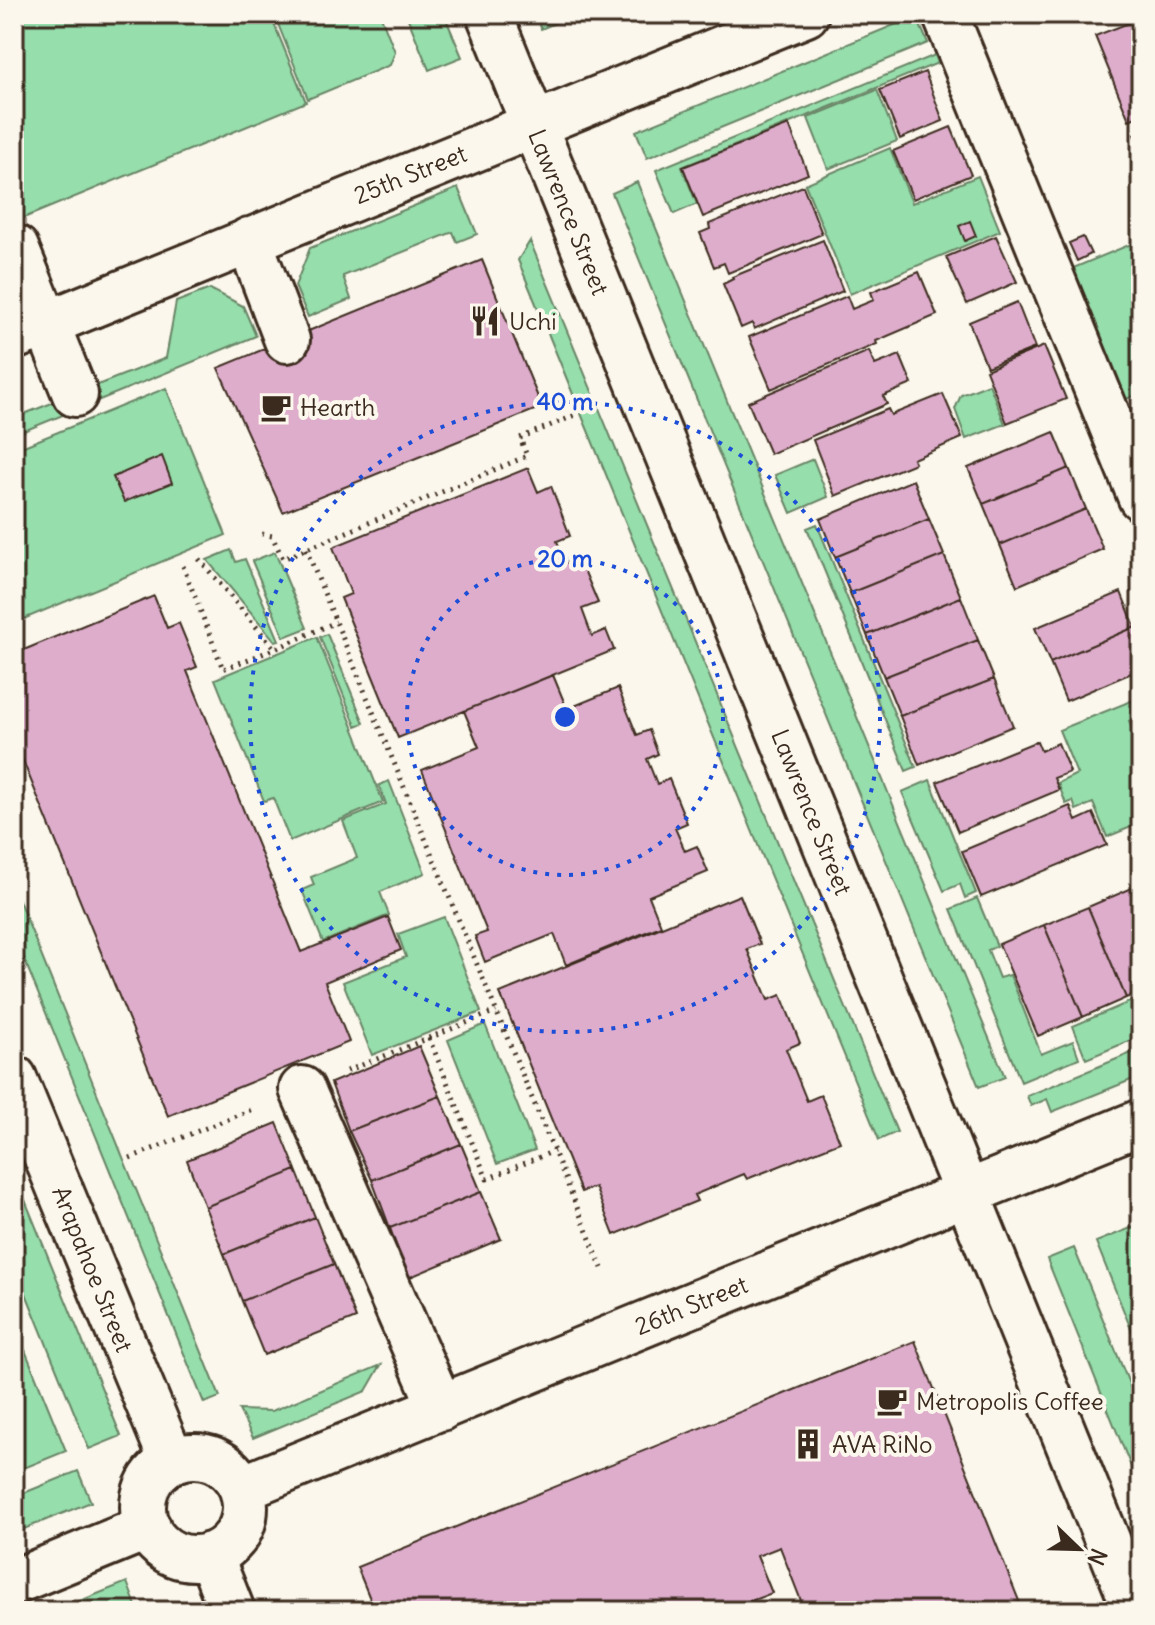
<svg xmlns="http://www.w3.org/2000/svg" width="1155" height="1625" viewBox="0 0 1155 1625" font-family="Delius,sans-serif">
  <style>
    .green { fill: #96deac; stroke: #688465; stroke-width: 2 }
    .building { fill: #deadcc; stroke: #3b2a1e; stroke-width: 2 }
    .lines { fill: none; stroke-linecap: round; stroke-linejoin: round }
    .minor-casing { stroke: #3b2a1e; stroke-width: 50 }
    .path { stroke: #3b2a1e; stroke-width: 5; stroke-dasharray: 2 6; stroke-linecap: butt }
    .minor { stroke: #fbf7ec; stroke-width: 44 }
    .ring { fill: none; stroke: #1d4ed8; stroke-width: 4; stroke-dasharray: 4 8 }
    .labels { text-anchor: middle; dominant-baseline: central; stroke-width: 8; stroke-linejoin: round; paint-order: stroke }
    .street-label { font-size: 24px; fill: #3b2a1e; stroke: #fbf7ec }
    .poi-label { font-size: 24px; fill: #3b2a1e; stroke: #fbf7ec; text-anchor: start }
    .centre { fill: #1d4ed8; stroke: #fbf7ec; stroke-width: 4 }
    .ring-label { font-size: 24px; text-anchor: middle; font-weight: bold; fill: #1d4ed8; stroke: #fbf7ec; stroke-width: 8; stroke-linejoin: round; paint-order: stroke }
  </style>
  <rect width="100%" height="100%" fill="#fbf7ec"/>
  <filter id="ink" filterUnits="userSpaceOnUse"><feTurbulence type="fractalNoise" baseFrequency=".0125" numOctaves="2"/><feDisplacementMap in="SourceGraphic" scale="16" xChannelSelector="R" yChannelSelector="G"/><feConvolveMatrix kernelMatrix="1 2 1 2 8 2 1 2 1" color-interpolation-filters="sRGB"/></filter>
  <g filter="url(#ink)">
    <path class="green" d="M14 14H270L306 102 14 222V140L17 139 14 132Z
      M274 14H380L395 52 390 65 308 99Z
      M406 14H444L462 57 429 70Z
      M535 14H569L570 17 541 29Z
      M916 16 928 43 647 158 636 131Z
      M935 55 938 63 682 167 697 204 674 214 656 170Z
      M877 90 897 141 828 169 808 118Z
      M890 148 912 203 978 176 1000 231 850 294 805 184Z
      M637 182 1005 1077 979 1087 612 193Z
      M458 188 477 234 457 242 453 232 343 276 351 299 308 317 295 286 310 248Z
      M1141 240V393L1119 402 1066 271Z
      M530 241 897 1132 879 1140 518 260Z
      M210 289 243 306 256 336 14 435V418L166 358 176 302Z
      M989 384 1005 424 966 439 955 409 961 395Z
      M166 388 226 535 14 623V450Z
      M813 459 828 497 791 513 775 475Z
      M817 524 916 767 906 771 807 528Z
      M231 550 236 562 245 559 279 640 275 641 207 560Z
      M275 552 307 628 284 637 252 561Z
      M327 634 364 723 356 726 320 637Z
      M317 637 383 802 290 841 273 798 264 801 215 679Z
      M1141 697V716L1129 721 1141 752V823L1107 837 1093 803 1076 810 1073 801 1066 804 1058 783 1077 774 1059 730Z
      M930 780 976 893 965 898 960 884 944 891 902 792Z
      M389 781 425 873 380 892 389 915 323 942 302 890 314 885 311 877 357 858 343 821 386 804 379 785Z
      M14 888 220 1397 204 1403 14 934Z
      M977 898 997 946 988 950 999 978 1010 975 1041 1054 1073 1041 1079 1058 1021 1082 951 909Z
      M444 917 481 1012 372 1055 343 982 406 957 398 934Z
      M1141 997V1036L1086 1059 1073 1026Z
      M485 1024 535 1150 497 1164 448 1040Z
      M1141 1049V1076L1052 1112 1047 1099 1031 1106 1027 1096Z
      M14 1173 121 1436 89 1449 14 1264Z
      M1141 1224V1354L1096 1242Z
      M1074 1248 1141 1413V1483L1138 1484 1047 1259Z
      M14 1323 66 1451 14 1472Z
      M381 1365 366 1391 253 1438 239 1410 272 1411Z
      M78 1471 91 1502 14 1533V1497Z
      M127 1582 138 1611H55Z"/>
    <path class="building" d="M1131 14H1141V115L1129 120 1095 36 1134 21Z
      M925 72 943 121 900 139 880 90Z
      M789 125 808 174 703 217 683 167Z
      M951 127 971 175 913 199 893 151Z
      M1141 132V150L1134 134Z
      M803 186 822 234 728 273 724 263 714 267 700 233 710 229 709 224Z
      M970 221 976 236 965 241 959 226Z
      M996 236 1017 282 967 304 946 257Z
      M1083 237 1091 254 1077 261 1069 243Z
      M823 240 843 291 754 329 752 323 741 328 723 284 733 279 732 277Z
      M482 260 542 407 283 512 218 368Z
      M919 272 937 315 876 341 877 344 771 389 749 337 847 296 852 309 874 300 871 292Z
      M1017 302 1035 348 987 367 969 322Z
      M1044 346 1066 399 1007 423 986 370Z
      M869 351 875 365 900 355 912 384 883 396 887 404 770 454 748 402Z
      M943 394 962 438 913 459 915 463 835 496 813 440 888 409 891 415Z
      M1054 432 1069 468 983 504 968 468Z
      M162 456 172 483 124 502 113 477Z
      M528 468 538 492 551 486 570 536 557 541 565 563 579 558 598 603 582 609 592 636 606 630 614 650 398 738 341 598 351 594 333 547Z
      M1069 468 1086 509 1000 545 983 504Z
      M913 480 929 519 835 557 820 519Z
      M1086 509 1103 549 1017 586 1000 545Z
      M929 519 944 555 850 593 835 557Z
      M944 555 961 597 867 635 850 593Z
      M1121 592 1135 627 1050 663 1035 628Z
      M154 596 167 628 179 623 197 667 187 671 301 952 388 917 401 950 325 982 349 1042 168 1116 14 739V654Z
      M961 597 978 640 884 677 867 635Z
      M1135 627 1141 642V669L1066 701 1050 663Z
      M978 640 994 679 900 716 884 677Z
      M553 675 567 709 618 688 637 735 649 730 658 754 647 759 657 784 669 779 687 823 675 828 685 851 697 846 708 872 649 896 661 926 566 965 554 934 485 962 475 936 487 932 422 770 479 747 464 711Z
      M994 679 1013 726 919 765 900 716Z
      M1141 725V747L1133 728Z
      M1037 741 1041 751 1058 743 1070 772 1054 778 1059 790 958 832 937 782Z
      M1070 806 1076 821 1093 813 1107 845 981 897 962 851Z
      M1141 884V909L1132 888Z
      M1132 888 1141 909V992L1126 998 1088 907Z
      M740 895 760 944 747 949 768 1000 781 995 800 1043 786 1049 807 1101 821 1095 840 1142 747 1179 744 1174 694 1195 697 1201 614 1235 595 1187 581 1192 500 993Z
      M1088 907 1126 998 1083 1017 1044 925Z
      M1044 925 1083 1017 1038 1036 999 944Z
      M419 1046 440 1096 349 1131 331 1083Z
      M440 1096 461 1144 372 1180 349 1131Z
      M277 1123 296 1170 205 1207 187 1160Z
      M461 1144 481 1192 390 1228 372 1180Z
      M296 1170 315 1217 224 1254 205 1207Z
      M481 1192 501 1239 408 1278 390 1228Z
      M315 1217 334 1264 242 1301 224 1254Z
      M334 1264 356 1318 264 1355 242 1301Z
      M915 1341 1023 1611H805L780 1547 757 1556 772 1593 725 1611H375L357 1567Z"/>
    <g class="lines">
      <g class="minor-casing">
        <path id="minor" d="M489 14 1136 1611
          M945 14 1141 498
          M249 240 287 340
          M16 248 75 394
          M14 337 806 14
          M14 1078 172 1461
          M302 1089 441 1408
          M143 1507a51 51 0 1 1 102 0a51 51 0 1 1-102 0Z
          M242 1488 1141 1122
          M210 1555 232 1611
          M14 1582 148 1527"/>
      </g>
      <path class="path" d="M262 534 272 536 283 559 527 456 520 438 576 415
        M306 549 602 1268
        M199 559 275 649 336 622
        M183 566 223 669 275 649
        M429 1038 487 1179 554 1151
        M347 1071 496 1011
        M130 1158 256 1108"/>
      <use href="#minor" class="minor"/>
    </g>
  </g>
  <g class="ring">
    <circle cx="565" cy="717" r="158"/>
    <circle cx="565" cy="717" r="315"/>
  </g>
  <defs>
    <g id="restaurant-bare" transform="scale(2.4)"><path d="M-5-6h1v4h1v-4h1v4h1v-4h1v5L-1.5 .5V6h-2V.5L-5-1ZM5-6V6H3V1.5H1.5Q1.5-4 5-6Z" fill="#3b2a1e" stroke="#fbf7ec" stroke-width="2.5" paint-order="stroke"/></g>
    <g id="cafe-bare" transform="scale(2.4)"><path d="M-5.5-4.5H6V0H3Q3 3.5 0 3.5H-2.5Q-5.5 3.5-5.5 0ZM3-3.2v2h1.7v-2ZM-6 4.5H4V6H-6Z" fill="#3b2a1e" stroke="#fbf7ec" stroke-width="2.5" paint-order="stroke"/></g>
    <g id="building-bare" transform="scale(2.4)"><path d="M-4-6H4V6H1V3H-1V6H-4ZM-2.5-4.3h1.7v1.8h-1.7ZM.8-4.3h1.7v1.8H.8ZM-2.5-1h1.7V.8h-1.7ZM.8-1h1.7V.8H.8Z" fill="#3b2a1e" stroke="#fbf7ec" stroke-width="2.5" paint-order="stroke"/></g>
  </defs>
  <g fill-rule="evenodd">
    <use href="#restaurant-bare" x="485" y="321"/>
    <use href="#cafe-bare" x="276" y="407"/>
    <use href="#cafe-bare" x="892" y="1401"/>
    <use href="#building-bare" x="808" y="1444"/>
  </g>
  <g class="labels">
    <g class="street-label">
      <text transform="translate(410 174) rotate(-22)">25th Street</text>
      <text transform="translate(569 212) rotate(68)">Lawrence Street</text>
      <text transform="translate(812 812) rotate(68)">Lawrence Street</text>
      <text transform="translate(93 1269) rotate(68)">Arapahoe Street</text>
      <text transform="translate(691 1305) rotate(-22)">26th Street</text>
    </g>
    <g class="poi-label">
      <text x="509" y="321">Uchi</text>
      <text x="300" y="407">Hearth</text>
      <text x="916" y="1401">Metropolis Coffee</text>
      <text x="832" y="1444">AVA RiNo</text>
    </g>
  </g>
  <circle cx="565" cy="717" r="12" class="centre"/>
  <g class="ring-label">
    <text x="565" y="410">40 m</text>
    <text x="565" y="567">20 m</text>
  </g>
  <rect width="1155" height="1625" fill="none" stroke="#fbf7ec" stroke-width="48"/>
  <rect x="24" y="24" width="1107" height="1577" fill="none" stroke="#3b2a1e" stroke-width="3" filter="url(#ink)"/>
  <g transform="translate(1079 1549) rotate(113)" stroke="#fbf7ec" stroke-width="6" paint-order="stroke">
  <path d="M0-6L14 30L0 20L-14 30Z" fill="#3b2a1e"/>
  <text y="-12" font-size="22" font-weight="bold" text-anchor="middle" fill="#3b2a1e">N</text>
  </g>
</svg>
